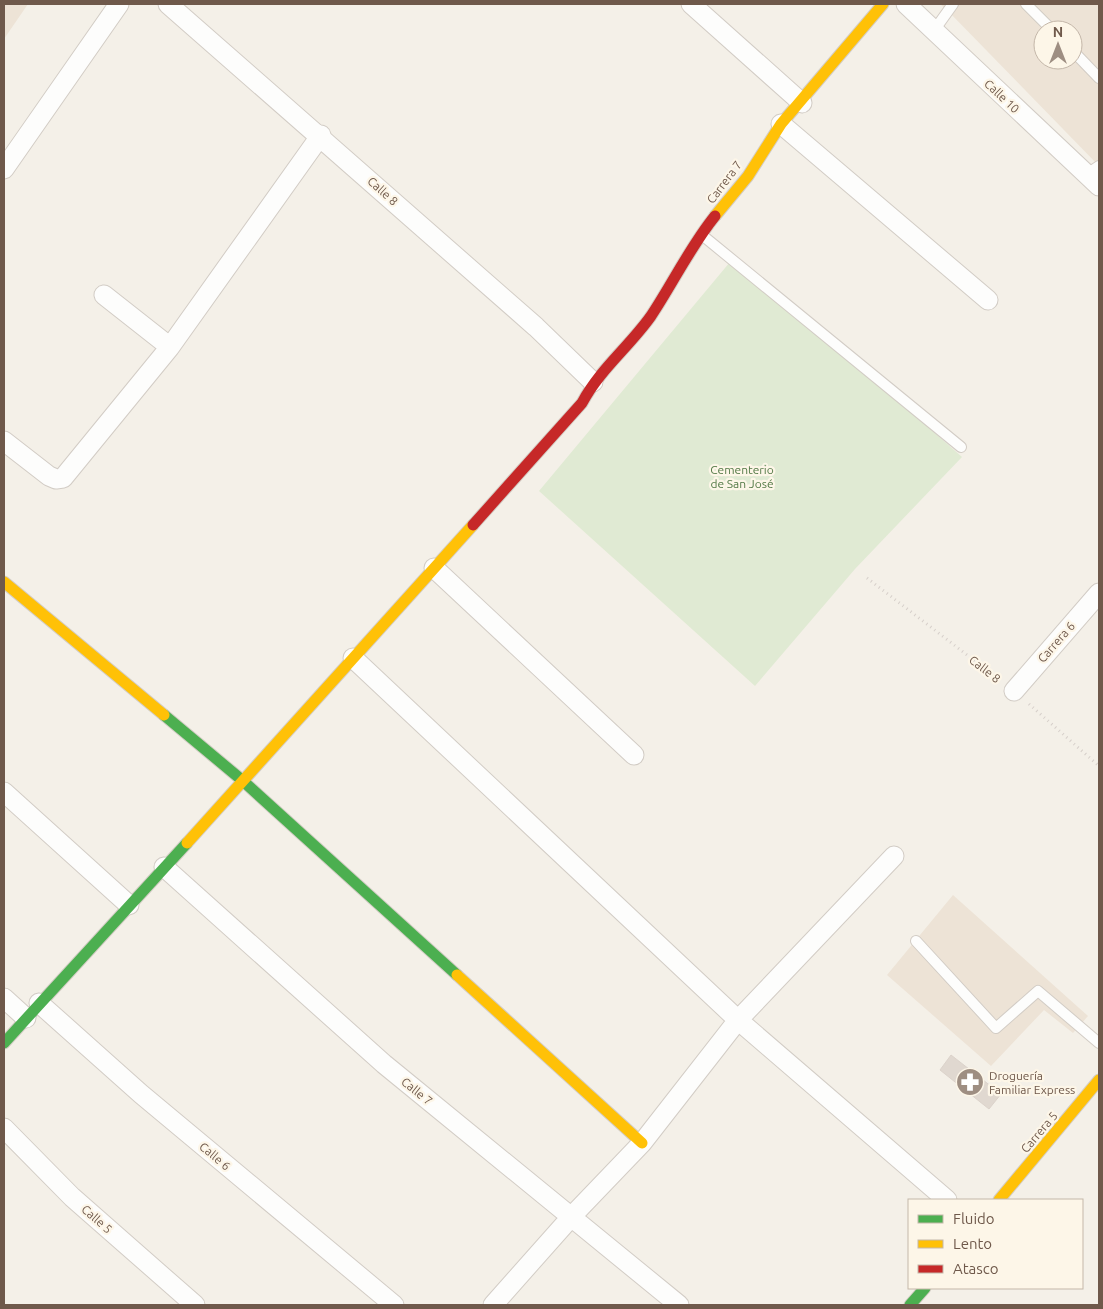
<svg xmlns="http://www.w3.org/2000/svg" width="1103" height="1309" viewBox="0 0 1103 1309" font-family="Ubuntu,sans-serif">
  <style>
    .residential { fill: #ede3d6; fill-rule: evenodd }
    .green { fill: #e0ead3 }
    .building { fill: #e0d8d0; stroke: #dcd3cb }
    .lines { fill: none; stroke-linecap: round; stroke-linejoin: round }
    .lane-casing { stroke: #d2ccc5; stroke-width: 12 }
    .street-casing { stroke: #d2ccc5; stroke-width: 21 }
    .fast-casing { stroke: #d3cdc5; stroke-width: 13 }
    .slow-casing { stroke: #d3cdc5; stroke-width: 13 }
    .jam-casing { stroke: #d3cdc5; stroke-width: 13 }
    .path { stroke: #d6cfca; stroke-width: 3; stroke-dasharray: 1 4; stroke-linecap: butt }
    .lane { stroke: #fdfdfc; stroke-width: 10 }
    .street { stroke: #fdfdfc; stroke-width: 19 }
    .fast { stroke: #4caf50; stroke-width: 11 }
    .slow { stroke: #ffc107; stroke-width: 11 }
    .jam { stroke: #c62828; stroke-width: 11 }
    .labels { text-anchor: middle; dominant-baseline: central; stroke-width: 4.5; stroke-linejoin: round; paint-order: stroke }
    .street-label { font-size: 12px; fill: #6f594b; stroke: #fdf6e8 }
    .park-label { font-size: 12px; fill: #547a47; stroke: #fdf6e8 }
    .poi-label { font-size: 12px; fill: #6f594b; stroke: #fdf6e8; text-anchor: start }
  </style>
  <rect width="100%" height="100%" fill="#f4f0e8"/>
  <path class="residential" d="M4 4H28L4 39Z
    M940 4H1099V166L947 10ZM1043 30H1073V60H1043Z
    M953 895 1088 1016 1073 1033 1044 1010 991 1066 887 975Z"/>
  <path class="green" d="M735 256 962 457 855 569 755 686 539 491Z"/>
  <path class="building" d="M951 1055 1001 1094 989 1109 940 1070Z"/>
  <g class="lines">
    <g class="lane-casing">
      <path id="lane" d="M1026 4 1052 30
        M933 32 953 4
        M1073 51 1099 78
        M1087 174 1099 166
        M702 235 961 447
        M916 941 996 1028 1038 991 1099 1043"/>
    </g>
    <g class="street-casing">
      <path id="street" d="M168 4 536 327 593 382
        M691 4 802 103
        M906 4 1099 186
        M781 124 988 300
        M4 169 119 4
        M104 295 170 347
        M4 441 49 476 56 479 63 478 170 347 321 135
        M434 568 634 755
        M353 658 738 1020 947 1200
        M1014 691 1099 593
        M4 792 129 905
        M164 867 384 1064 679 1305
        M4 998 26 1018
        M39 1003 141 1094 394 1305
        M4 1128 72 1197 195 1305
        M493 1305 572 1216 642 1143 738 1020 894 856"/>
    </g>
    <g class="fast-casing">
      <path id="fast" d="M164 715 243 781 457 975
        M4 1043 187 843
        M910 1305 925 1288"/>
    </g>
    <g class="slow-casing">
      <path id="slow" d="M715 216 748 176 781 124 883 4
        M4 582 164 715
        M187 843 473 525
        M457 975 642 1143
        M999 1200 1099 1080"/>
    </g>
    <g class="jam-casing">
      <path id="jam" d="M473 525 582 403C600 369 629 347 651 316 673 283 690 247 715 216"/>
    </g>
    <path class="path" d="M867 578 997 678
      M1029 704 1099 766"/>
    <use href="#lane" class="lane"/>
    <use href="#street" class="street"/>
    <use href="#fast" class="fast"/>
    <use href="#slow" class="slow"/>
    <use href="#jam" class="jam"/>
  </g>
  <defs>
    <g id="pharmacy-disc" transform="scale(1.4375)"><circle r="9.5" fill="#9e8e82" stroke="#fdf6e8"/><path d="M-2-6h4v4h4v4h-4v4h-4v-4h-4v-4h4Z" fill="#fff"/></g>
  </defs>
  <g fill-rule="evenodd">
    <use href="#pharmacy-disc" x="970" y="1082"/>
  </g>
  <g class="labels">
    <g class="street-label">
      <text transform="translate(1002 96) rotate(43)">Calle 10</text>
      <text transform="translate(724 182) rotate(-53)">Carrera 7</text>
      <text transform="translate(383 191) rotate(42)">Calle 8</text>
      <text transform="translate(1056 642) rotate(-49)">Carrera 6</text>
      <text transform="translate(985 669) rotate(38)">Calle 8</text>
      <text transform="translate(417 1091) rotate(39)">Calle 7</text>
      <text transform="translate(1039 1132) rotate(-50)">Carrera 5</text>
      <text transform="translate(215 1156) rotate(40)">Calle 6</text>
      <text transform="translate(97 1219) rotate(41)">Calle 5</text>
    </g>
    <g class="park-label">
      <text x="742" y="469">Cementerio<tspan x="742" dy="14">de San José</tspan></text>
    </g>
    <g class="poi-label">
      <text x="989" y="1075">Droguería<tspan x="989" dy="14">Familiar Express</tspan></text>
    </g>
  </g>
  <rect width="1103" height="1309" fill="none" stroke="#6f594b" stroke-width="10"/>
  <rect x="908" y="1199" width="175" height="90" fill="#fdf6e8" stroke="#c4b7a9"/>
  <rect x="918" y="1215" width="25" height="8" fill="#4caf50" stroke="#c4b7a9"/>
  <text x="953" y="1224" font-size="15" fill="#6f594b">Fluido</text>
  <rect x="918" y="1240" width="25" height="8" fill="#ffc107" stroke="#c4b7a9"/>
  <text x="953" y="1249" font-size="15" fill="#6f594b">Lento</text>
  <rect x="918" y="1265" width="25" height="8" fill="#c62828" stroke="#c4b7a9"/>
  <text x="953" y="1274" font-size="15" fill="#6f594b">Atasco</text>
  <g transform="translate(1058 45)"><circle r="24" fill="#fdf6e8" stroke="#c4b7a9"/>
  <path d="M0-4L9 19L0 12L-9 19Z" fill="#9e8e82"/>
  <text y="-8" font-size="14" font-weight="bold" text-anchor="middle" fill="#6f594b">N</text>
  </g>
</svg>
